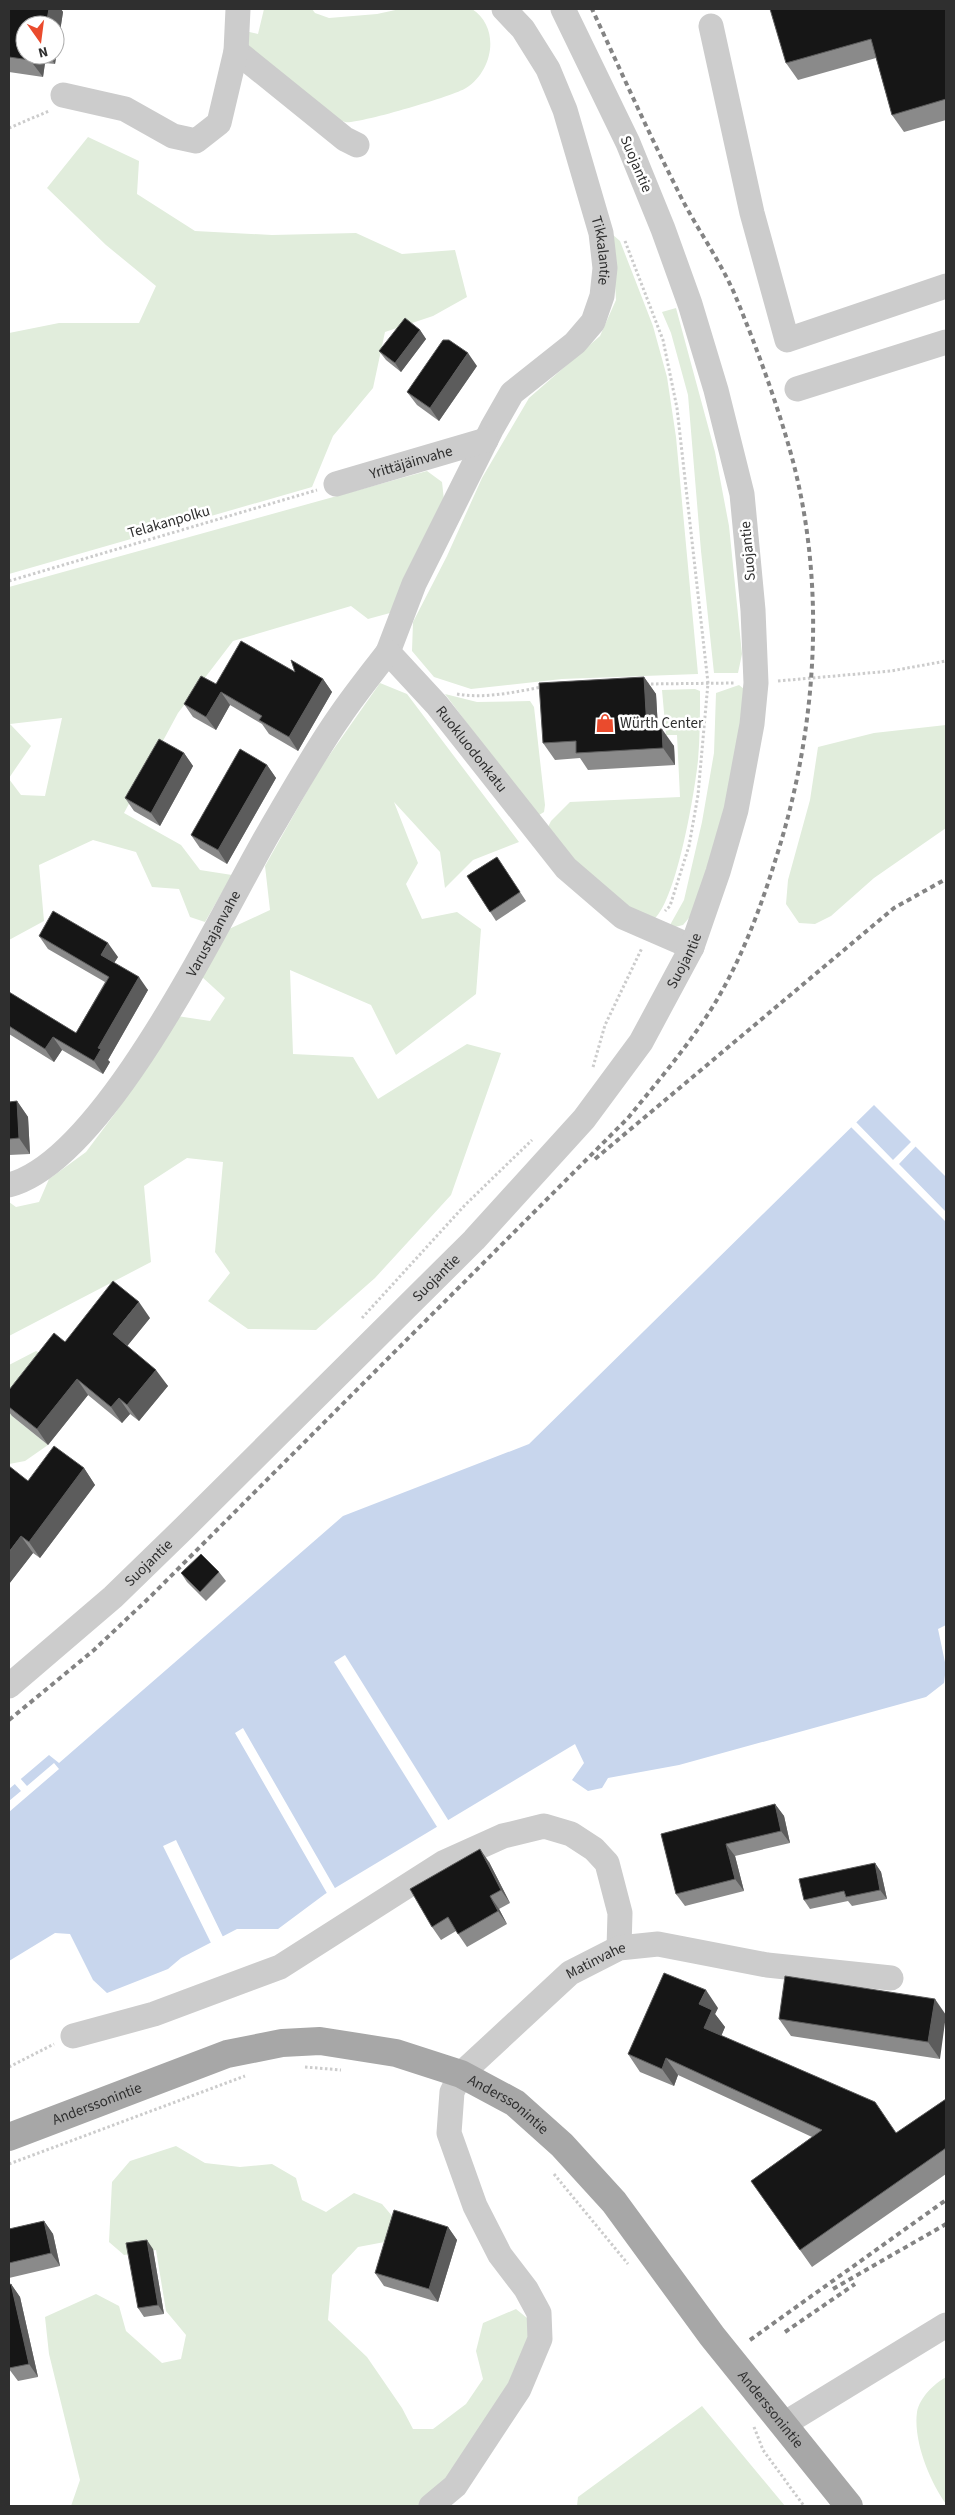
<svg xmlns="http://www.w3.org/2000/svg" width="955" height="2515" viewBox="0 0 955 2515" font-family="'Source Sans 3',sans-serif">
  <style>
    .green { fill: #e1eddc }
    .water { fill: #c8d6ed }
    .pier { fill: #fff }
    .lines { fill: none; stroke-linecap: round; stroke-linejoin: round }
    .path { stroke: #ccc; stroke-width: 3; stroke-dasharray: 2.5 2.5; stroke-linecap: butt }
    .minor { stroke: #ccc; stroke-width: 25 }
    .major { stroke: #a7a7a7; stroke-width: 28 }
    .rail { stroke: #848484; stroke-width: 4; stroke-dasharray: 5 4; stroke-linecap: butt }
    .wall { fill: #8a8a8a; fill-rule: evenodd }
    .shaded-wall { fill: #5c5c5c }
    .building { fill: #161616; stroke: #5c5c5c }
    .labels { text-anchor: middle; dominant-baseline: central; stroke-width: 5; stroke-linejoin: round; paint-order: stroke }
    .street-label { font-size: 15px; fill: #2f2f2f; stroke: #fff }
    .poi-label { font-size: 15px; fill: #2f2f2f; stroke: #fff; text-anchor: start }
  </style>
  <rect width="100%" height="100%" fill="#fff"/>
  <path class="green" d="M264 9H312L315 13 329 18 377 14 400 9H472C501 28 493 71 466 88 454 96 355 125 345 122 320 114 269 67 246 50L245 31 258 34Z
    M88 137 139 161 137 194 195 231 272 235 356 233 402 254 455 250 467 297 433 316 385 332 373 388 333 436 312 487 9 574V333L59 323H139L156 286 106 245 47 188Z
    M612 234 620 241 653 326 667 377 676 437 698 674 562 679 471 689 434 677 412 651 413 622 447 556 482 478 529 398 600 336 616 300Z
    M676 308 715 452 729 526 742 654 738 673H714L701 551 688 395 671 333 662 312Z
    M427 471 442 482 444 500 390 613 368 619 351 606 233 641 178 713 124 813 181 845 200 870 232 875 205 922 190 917 179 889 152 887 136 852 93 840 39 865 44 921 9 940V779L21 795 45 796 62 718 10 724 31 746 9 778V587Z
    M380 683 407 694 519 842 473 860 445 888 440 852 394 802 418 863 406 884 422 919 457 912 481 929 476 994 396 1055 371 1005 290 970 293 1054 353 1057 378 1099 467 1044 501 1053 451 1195 375 1278 316 1330 248 1329 208 1301 230 1273 215 1252 223 1162 187 1158 144 1186 151 1262 9 1336V1202L16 1207 39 1202 49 1179 86 1152 116 1112 177 1016 210 1021 225 998 201 976 229 929 270 910 265 866 319 770Z
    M739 685 744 689 732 790 694 912 683 925 675 927 670 925 684 900 702 822 714 753 716 693Z
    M695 689 700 691C700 714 700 738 698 760 695 791 676 905 652 921L585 883 547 829 551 821 570 802 680 797 677 735H666L662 690Z
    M445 694 477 702 530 701 534 707 545 805 544 812 539 815 535 814Z
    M946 725V828L874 878 831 916 815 924 799 923 786 904 788 880 810 800 818 747 874 733Z
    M36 1351 57 1360 12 1416 48 1445 25 1461 9 1464V1365Z
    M176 2146 205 2163 240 2167 272 2164 296 2178 302 2200 326 2212 354 2193 382 2204 398 2223 390 2241 358 2247 332 2275 328 2320 367 2357 402 2408 413 2429H433L466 2404 483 2379 476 2351 483 2323 516 2309 532 2322 533 2338 513 2385 450 2481 419 2506H71L80 2480 49 2354 45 2317 96 2294 119 2306 126 2331 162 2363 181 2359 186 2335 166 2311 156 2250 124 2255 109 2242 112 2182 130 2161Z
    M946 2377V2504C930 2482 913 2441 917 2412 920 2397 934 2384 946 2377Z
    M702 2406 785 2506H577L578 2497Z"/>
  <path class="water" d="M874 1105 946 1177V1625L938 1629 946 1667 944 1683 926 1697 679 1765 608 1778 602 1788 588 1791 572 1780 584 1763 575 1744 325 1894 278 1929H237L181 1958 168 1969 107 1993 93 1980 70 1934 55 1933 9 1961V1789L49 1755 59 1763 343 1516 529 1444Z"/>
  <path class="pier" d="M855 1121 893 1160 913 1140 917 1145 899 1164 946 1212V1222L850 1126Z
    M345 1655 450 1823 439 1830 334 1662Z
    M243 1728 336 1890 328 1895 235 1733Z
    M54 1763 59 1769 9 1812V1801L21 1791 13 1782 19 1777 27 1786Z
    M176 1840 224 1939 212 1945 163 1846Z"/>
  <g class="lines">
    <path class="path" d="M9 128 49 111
      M625 241 663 340 677 408 708 683 698 795 689 846 670 906 665 911
      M9 581 317 490
      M778 681 891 671 946 661
      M646 684 735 683
      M457 694C485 699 515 692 542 687
      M593 1067 605 1025 642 948
      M362 1318 465 1205 532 1140
      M9 2067 54 2044
      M305 2067 341 2070
      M9 2164 245 2076
      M554 2174 628 2264
      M754 2427 763 2450 804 2506"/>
    <g class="minor">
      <path id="s1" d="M504 9 523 29 548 69 565 110 601 233 605 268 602 296 593 322 575 343 512 393 492 428 414 584 388 652 437 705 566 868 623 917 692 947"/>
      <path d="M711 26 752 213 787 340 946 286"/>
      <path d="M236 51 345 139 357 145"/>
      <path d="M63 95 125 109 173 136 196 141 219 123 236 51 238 9"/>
      <path d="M797 389 946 342"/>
      <path id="s2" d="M336 484 486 440"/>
      <path id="s3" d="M9 1185C106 1160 219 918 269 832 292 793 314 753 340 716 355 694 372 673 388 652"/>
      <path id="s4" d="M9 1686 113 1597 184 1528 474 1240 584 1119 641 1042 692 947 718 872 736 810 752 724 756 683 753 610 742 494 716 390 690 304 663 229 628 143 563 9"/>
      <path d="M73 2036 154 2014 280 1967 443 1863 503 1836 544 1826 571 1834 594 1849 607 1863 620 1913 619 1948"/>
      <path d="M784 2424 946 2325"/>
      <path id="s5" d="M431 2506 455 2486 519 2389 540 2339 539 2313 526 2289 500 2255 475 2206 449 2133 452 2092 461 2074 570 1973 619 1948 658 1944 767 1965 891 1978"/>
    </g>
    <path class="major" id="s6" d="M9 2137 227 2054 282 2043 320 2041 396 2053 461 2074 515 2103 562 2145 614 2202 712 2336 849 2506"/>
    <path class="rail" d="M595 1159 894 908 946 879
      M9 1720 94 1650 151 1596 628 1118C658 1081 690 1044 715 1003 742 958 761 907 776 858 817 730 827 585 791 454 776 400 756 346 735 295 719 258 694 225 677 189 647 130 620 69 592 9
      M833 2289 946 2224
      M785 2332 855 2284
      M750 2340 946 2200"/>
  </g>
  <path class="wall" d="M9 9H61L63 12 55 64 45 63 43 77 9 72ZM25 25 55 55H25Z
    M946 9V120L904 132 892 115 876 58 798 80 786 63Z
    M420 330 426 339 401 372 386 360 379 351Z
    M477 366 439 421 417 405 407 392Z
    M295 672 323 679 332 692 298 751 269 734 262 724 230 705 216 730 193 717 184 704 216 684Z
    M644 677 656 694 658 729 674 746 675 765 588 770 580 758 555 760 543 743Z
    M184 753 193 766 160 826 134 811 125 798Z
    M267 765 276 778 227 864 200 848 191 835Z
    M497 857 526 901 496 921 467 876Z
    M39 936 118 957 114 963 148 990 108 1060 110 1062 103 1074 62 1050 54 1062 9 1034V992L76 1033 105 982 48 949Z
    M17 1101 28 1117 30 1154 9 1155V1102Z
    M150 1318 127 1346 168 1386 139 1421 130 1414 122 1423 88 1395 48 1445 12 1416 9 1412V1390L65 1342Z
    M84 1468 95 1485 40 1558 33 1553 9 1584 28 1481Z
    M219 1572 226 1581 206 1601 187 1582 181 1573Z
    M775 1804 784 1816 790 1843 735 1856 744 1891 685 1906 676 1894 661 1834Z
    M489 1862 510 1903 499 1909 507 1924 467 1947 456 1931 441 1940 432 1927Z
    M875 1863 881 1872 887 1899 852 1906 848 1901 810 1909 804 1900Z
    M935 1999 940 2059 791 2036 779 2019Z
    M718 2008 715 2014 725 2027 721 2036 897 2133 946 2099V2174L812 2267 751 2181 812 2137 678 2075 674 2086 640 2072 628 2054Z
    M44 2221 53 2234 60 2266 9 2278V2229Z
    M448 2227 457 2240 438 2302 384 2286 375 2273Z
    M153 2249 164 2314 144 2317 138 2308Z
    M11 2284 20 2297 38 2377 18 2381 9 2369V2285Z"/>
  <path class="shaded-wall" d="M49 9H61L63 12 55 64 48 55H55V25H46Z
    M31 55H40L45 63 43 77 30 60Z
    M420 330 426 339 401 372 395 363Z
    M468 353 477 366 439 421 430 408Z
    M644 677 656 694 659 746 647 729Z
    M323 679 332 692 298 751 289 737Z
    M221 692 230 705 216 730 206 717Z
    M662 729 674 746 675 765 663 748Z
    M184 753 193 766 160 826 151 813Z
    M267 765 276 778 227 864 218 850Z
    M108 943 118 957 110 969 101 955Z
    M139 977 148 990 108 1060 110 1062 103 1074 94 1061 98 1048Z
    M53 1037 62 1050 54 1062 45 1049Z
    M17 1101 28 1117 30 1154 19 1138Z
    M139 1302 150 1318 124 1350 113 1334Z
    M156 1370 168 1386 139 1421 127 1405Z
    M77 1379 88 1395 48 1445 37 1429Z
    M119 1398 130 1414 122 1423 111 1407Z
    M84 1468 95 1485 40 1558 29 1542Z
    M21 1536 33 1553 9 1584V1552Z
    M775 1804 784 1816 790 1843 781 1831Z
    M726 1844 735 1856 744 1891 735 1879Z
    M480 1849 489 1862 510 1903 501 1890Z
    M875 1863 881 1872 887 1899 880 1890Z
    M490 1896 499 1909 507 1924 498 1911Z
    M706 1990 718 2008 715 2014 725 2027 717 2046 704 2028 699 2004Z
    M935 1999 946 2015 940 2059 928 2042Z
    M666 2058 678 2075 674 2086 662 2069Z
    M44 2221 53 2234 60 2266 51 2253Z
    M448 2227 457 2240 438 2302 429 2289Z
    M147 2240 153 2249 164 2314 158 2305Z
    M11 2284 20 2297 38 2377 29 2364Z"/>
  <path class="building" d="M9 9H49L46 25H25V55H31L30 60 9 57Z
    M770 9H946V99L892 115 871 39 786 63Z
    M405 318 420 330 395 363 379 351Z
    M443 340H449L468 353 430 408 407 392Z
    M241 641 295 672 291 660 323 679 289 737 259 720 262 716 221 692 206 717 184 704 201 676 216 684Z
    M644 677 647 729H662L663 748 576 753V741L543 743 539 683Z
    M159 739 184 753 151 813 125 798Z
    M240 749 267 765 218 850 191 835Z
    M497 857 520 892 490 912 467 876Z
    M53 911 108 943 101 955 139 977 98 1048 101 1049 94 1061 53 1037 45 1049 9 1026V992L76 1033 109 977 39 936Z
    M17 1101 19 1138 9 1139V1102Z
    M113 1281 139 1302 113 1334 156 1370 127 1405 119 1398 111 1407 77 1379 37 1429 9 1407V1390L54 1333 65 1342Z
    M54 1446 84 1468 29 1542 21 1536 9 1552V1466L28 1481Z
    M201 1554 219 1572 200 1592 181 1573Z
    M775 1804 781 1831 726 1844 735 1879 676 1894 661 1834Z
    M480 1849 501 1890 490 1896 498 1911 458 1934 448 1917 432 1927 410 1889Z
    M875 1863 880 1890 846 1897 844 1891 804 1900 799 1879Z
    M664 1973 706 1990 699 2004 712 2010 704 2028 875 2102 896 2133 946 2099V2148L800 2250 751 2181 822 2130 666 2058 662 2069 628 2054Z
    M785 1976 935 1999 928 2042 779 2019Z
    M394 2210 448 2227 429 2289 375 2273Z
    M44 2221 51 2253 9 2263V2229Z
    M147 2240 158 2305 138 2308 126 2243Z
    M11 2284 29 2364 9 2368V2285Z"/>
  <defs>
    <g id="shop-bare" transform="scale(1.5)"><path d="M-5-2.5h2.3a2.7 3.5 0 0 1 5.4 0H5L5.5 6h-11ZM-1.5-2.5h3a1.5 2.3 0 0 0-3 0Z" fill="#ea4b2d" stroke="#fff" stroke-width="2.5" paint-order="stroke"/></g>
  </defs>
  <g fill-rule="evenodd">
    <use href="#shop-bare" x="605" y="723"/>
  </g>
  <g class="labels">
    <g class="street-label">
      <text transform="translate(636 164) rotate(67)">Suojantie</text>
      <text stroke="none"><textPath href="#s1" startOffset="265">Tikkalantie</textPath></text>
      <text stroke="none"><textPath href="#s2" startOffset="78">Yrittäjäinvahe</textPath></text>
      <text transform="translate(169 522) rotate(-16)">Telakanpolku</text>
      <text transform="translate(748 551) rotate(-95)">Suojantie</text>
      <text stroke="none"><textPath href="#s1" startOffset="862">Ruokluodonkatu</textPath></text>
      <text stroke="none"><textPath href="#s3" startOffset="330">Varustajanvahe</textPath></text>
      <text stroke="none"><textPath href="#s4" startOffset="996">Suojantie</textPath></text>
      <text stroke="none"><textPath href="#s4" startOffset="591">Suojantie</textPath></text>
      <text stroke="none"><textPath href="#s4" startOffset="186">Suojantie</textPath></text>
      <text stroke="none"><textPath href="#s5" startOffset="669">Matinvahe</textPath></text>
      <text stroke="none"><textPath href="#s6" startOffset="94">Anderssonintie</textPath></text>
      <text stroke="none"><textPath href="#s6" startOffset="529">Anderssonintie</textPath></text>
      <text stroke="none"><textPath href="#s6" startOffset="934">Anderssonintie</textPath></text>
    </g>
    <g class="poi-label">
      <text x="620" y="723">Würth Center</text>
    </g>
  </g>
  <rect width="955" height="2515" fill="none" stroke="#2f2f2f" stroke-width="20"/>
  <g transform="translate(40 40) rotate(166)"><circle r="24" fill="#ffffff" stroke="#acacac"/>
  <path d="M0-4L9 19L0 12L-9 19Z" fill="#ea4b2d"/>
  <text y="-8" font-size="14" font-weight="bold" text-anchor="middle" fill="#2f2f2f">N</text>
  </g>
</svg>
